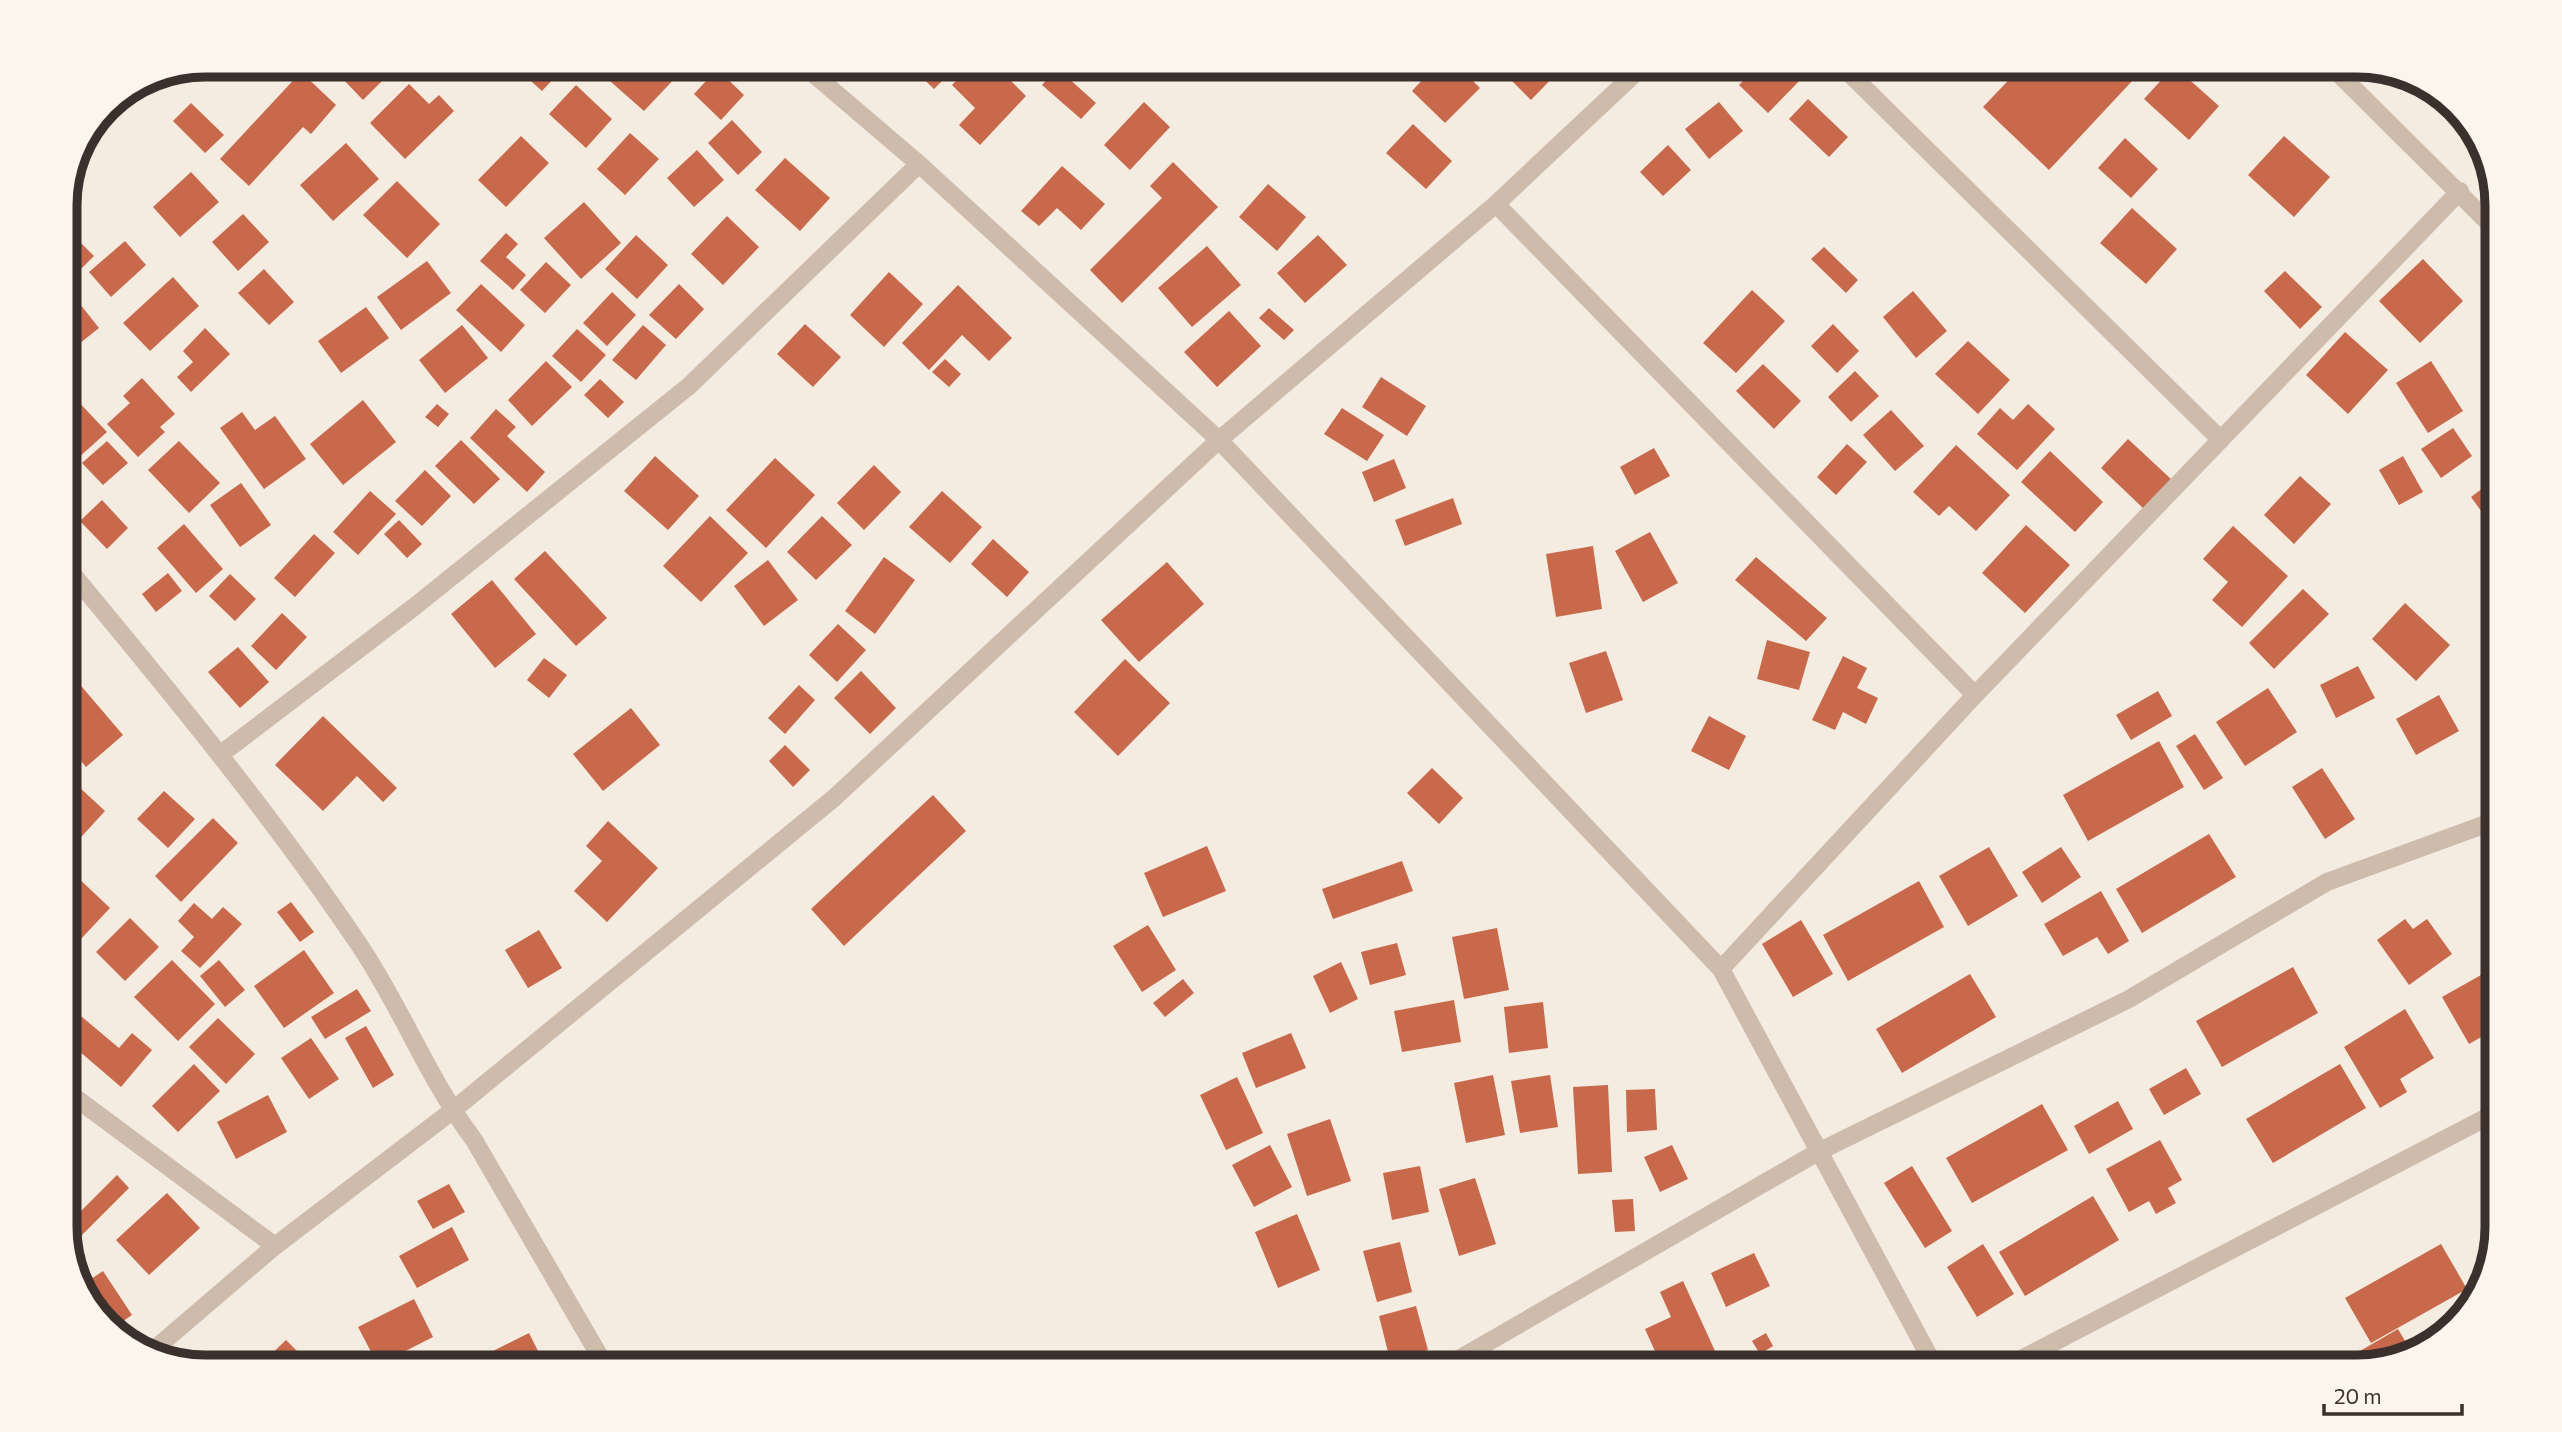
<svg xmlns="http://www.w3.org/2000/svg" width="2562" height="1432" viewBox="0 0 2562 1432" font-family="Commissioner,sans-serif">
  <style>
    .building { fill: #c8694b }
    .lines { fill: none; stroke-linecap: round; stroke-linejoin: round }
    .street { stroke: #cdbbac; stroke-width: 18 }
    .rim { fill: none; stroke: #3b302b; stroke-width: 9 }
  </style>
  <rect width="100%" height="100%" fill="#f4ebe1"/>
  <path class="building" d="M352 65H398L363 100 340 76Z
    M513 65H566L542 91Z
    M611 65H664L677 76 644 111 602 74Z
    M684 65H708L697 76Z
    M909 65H958L934 89Z
    M971 65H995L1026 96 980 145 959 125 975 108 952 85Z
    M1436 65H1457L1480 88 1445 123 1412 91Z
    M1521 65H1555L1560 70 1531 100 1509 78Z
    M1759 65H1796L1806 74 1768 113 1739 85Z
    M2023 65H2147L2049 170 1983 107Z
    M2174 66 2219 106 2189 140 2144 99Z
    M1057 68 1096 103 1081 119 1042 85Z
    M717 69 744 95 721 120 694 94Z
    M301 72 336 105 311 134 303 127 249 186 220 159Z
    M409 84 429 104 439 95 454 111 405 159 370 123Z
    M576 85 612 119 586 148 549 114Z
    M1808 99 1848 137 1829 157 1789 119Z
    M1144 102 1170 127 1130 170 1104 145Z
    M1719 102 1743 131 1709 159 1685 129Z
    M191 103 224 135 205 153 173 121Z
    M732 120 762 152 738 175 708 143Z
    M1413 124 1452 161 1426 189 1386 153Z
    M630 133 659 159 625 195 597 169Z
    M521 136 549 163 506 207 478 180Z
    M2284 136 2330 177 2294 217 2248 175Z
    M2125 138 2158 169 2131 198 2098 168Z
    M346 143 379 179 333 221 300 185Z
    M1668 145 1691 170 1663 196 1640 172Z
    M697 150 724 180 694 207 667 178Z
    M785 158 830 198 800 231 755 190Z
    M1173 162 1218 207 1122 303 1090 270 1162 198 1150 186Z
    M1062 166 1105 204 1081 230 1057 208 1039 226 1021 211Z
    M191 172 219 202 180 237 153 207Z
    M397 181 440 224 407 258 363 215Z
    M1268 184 1306 217 1277 251 1239 217Z
    M584 202 621 243 581 279 544 238Z
    M2132 208 2177 249 2146 284 2100 243Z
    M243 214 269 242 238 271 212 242Z
    M727 216 759 247 723 285 691 254Z
    M65 227 94 256 75 275 65 265Z
    M506 233 518 244 506 257 526 275 513 290 480 261Z
    M636 235 668 265 637 299 605 269Z
    M1318 235 1347 265 1305 303 1277 273Z
    M125 241 146 265 111 297 89 272Z
    M1207 246 1241 285 1192 327 1158 288Z
    M1824 247 1858 280 1846 293 1811 259Z
    M2423 259 2463 301 2420 343 2379 301Z
    M427 261 451 293 401 330 377 297Z
    M546 262 571 285 545 313 520 290Z
    M264 269 294 302 269 325 238 293Z
    M2285 271 2322 307 2300 329 2264 291Z
    M889 272 923 304 884 347 850 315Z
    M173 277 199 306 150 351 123 323Z
    M481 284 525 325 501 352 456 310Z
    M679 284 704 309 676 339 649 315Z
    M958 285 1012 338 989 361 962 335 929 370 902 343Z
    M1752 290 1785 321 1736 373 1703 343Z
    M1913 291 1947 331 1916 358 1883 317Z
    M612 292 636 315 607 346 583 323Z
    M76 299 99 328 65 355V307Z
    M366 307 389 338 341 373 318 341Z
    M1269 308 1294 330 1284 340 1259 318Z
    M1229 311 1261 346 1217 387 1184 352Z
    M805 324 841 357 813 387 777 354Z
    M1833 324 1859 351 1837 373 1811 346Z
    M462 325 488 358 445 393 419 360Z
    M643 325 666 345 636 380 612 360Z
    M205 328 230 354 191 392 177 377 193 362 183 351Z
    M577 329 606 355 581 382 552 356Z
    M2345 332 2388 370 2348 414 2306 375Z
    M1968 341 2010 380 1978 414 1935 374Z
    M945 359 961 374 949 387 932 372Z
    M546 361 572 387 532 426 508 400Z
    M2431 361 2463 411 2428 433 2396 383Z
    M1763 364 1801 401 1774 429 1736 391Z
    M1855 371 1879 396 1851 422 1828 397Z
    M1381 377 1426 406 1407 436 1362 407Z
    M142 378 175 414 160 427 165 432 138 457 107 424 130 403 123 396Z
    M600 379 624 402 608 418 584 395Z
    M74 397 107 432 77 459 65 446V405Z
    M2497 397V427L2484 407Z
    M363 400 396 442 343 485 310 444Z
    M437 404 449 414 438 427 425 417Z
    M2028 404 2055 429 2017 470 1977 434 2000 408 2013 420Z
    M1342 408 1384 435 1367 461 1324 434Z
    M496 409 516 427 507 436 545 472 527 492 470 438Z
    M1891 410 1924 446 1895 471 1863 435Z
    M242 412 255 430 275 416 306 459 264 489 220 428Z
    M2453 428 2472 456 2441 478 2421 449Z
    M2128 439 2171 479 2144 509 2101 468Z
    M461 440 500 479 474 504 435 466Z
    M107 441 128 463 103 485 82 463Z
    M179 441 220 483 189 513 148 470Z
    M1847 444 1867 462 1836 495 1817 477Z
    M1956 445 2010 495 1976 531 1949 506 1939 516 1913 492Z
    M1654 448 1670 476 1635 495 1620 467Z
    M2050 451 2103 502 2075 532 2021 482Z
    M655 456 699 496 668 530 624 491Z
    M2403 456 2423 492 2399 505 2379 470Z
    M775 458 815 495 766 548 726 510Z
    M1394 459 1406 488 1374 502 1362 472Z
    M874 465 901 492 864 530 837 503Z
    M425 470 451 496 422 526 395 501Z
    M2300 476 2331 504 2294 544 2264 515Z
    M2495 479 2497 515 2489 522 2471 497Z
    M241 483 271 525 240 547 210 505Z
    M370 491 396 514 358 555 333 532Z
    M942 491 982 527 950 563 909 527Z
    M1453 498 1462 524 1405 546 1395 520Z
    M102 500 128 528 107 549 80 521Z
    M710 516 748 553 701 602 663 566Z
    M822 516 852 545 816 580 787 552Z
    M399 520 422 544 407 558 384 534Z
    M184 524 223 569 196 593 157 548Z
    M2026 525 2070 565 2025 613 1982 573Z
    M2233 526 2288 576 2242 627 2212 600 2228 582 2203 559Z
    M1650 532 1678 583 1643 602 1615 551Z
    M314 534 335 553 295 597 274 578Z
    M993 539 1029 572 1007 597 971 564Z
    M1593 546 1602 609 1556 617 1546 554Z
    M545 551 607 618 576 646 514 579Z
    M884 557 915 580 875 634 845 611Z
    M1756 557 1827 618 1806 641 1735 580Z
    M768 560 798 600 764 626 734 586Z
    M1167 562 1204 604 1139 662 1101 620Z
    M168 573 182 591 156 612 142 594Z
    M230 574 256 599 235 621 209 596Z
    M492 580 536 634 495 668 451 614Z
    M2303 589 2329 614 2274 669 2249 643Z
    M2405 603 2450 645 2416 681 2372 639Z
    M282 613 307 637 276 670 251 646Z
    M838 624 866 650 837 682 809 655Z
    M1767 640 1810 652 1799 690 1757 679Z
    M238 647 269 682 240 708 208 672Z
    M1606 651 1623 700 1586 713 1569 663Z
    M1843 656 1867 668 1857 688 1878 698 1866 724 1843 712 1835 730 1812 720Z
    M544 658 567 675 549 698 527 680Z
    M1125 659 1170 703 1118 756 1074 712Z
    M2358 666 2375 698 2336 718 2320 685Z
    M65 667 123 735 86 767 65 742Z
    M861 671 896 708 870 734 834 698Z
    M799 685 815 700 785 734 768 718Z
    M2268 688 2297 732 2245 766 2216 722Z
    M2158 691 2172 716 2131 740 2116 715Z
    M2439 695 2459 731 2416 755 2396 719Z
    M631 708 660 745 603 791 573 754Z
    M323 716 397 788 383 802 357 776 323 811 275 765Z
    M1709 716 1746 736 1729 770 1691 751Z
    M2195 734 2223 778 2204 790 2176 746Z
    M2159 741 2184 787 2088 841 2063 795Z
    M785 745 810 770 793 787 769 761Z
    M1432 768 1463 798 1439 824 1407 793Z
    M2322 768 2355 819 2325 839 2292 787Z
    M65 774 105 811 72 847 65 841Z
    M164 791 195 819 168 848 137 819Z
    M933 795 966 831 844 946 811 909Z
    M213 818 238 843 181 902 155 876Z
    M608 821 658 868 607 922 574 891 602 861 586 846Z
    M2209 834 2236 877 2142 933 2116 889Z
    M1207 846 1226 891 1163 917 1144 873Z
    M1989 847 2018 896 1968 926 1939 876Z
    M2061 847 2081 877 2042 903 2022 872Z
    M1402 861 1413 891 1333 919 1322 889Z
    M74 874 110 908 65 956V884Z
    M1919 881 1944 927 1848 981 1823 935Z
    M2101 891 2129 941 2108 954 2097 937 2063 956 2044 924Z
    M291 902 314 932 300 942 277 912Z
    M194 903 212 919 223 907 242 924 200 968 181 951 194 937 178 921Z
    M130 918 159 947 125 981 96 952Z
    M2405 919 2413 929 2427 919 2452 954 2409 985 2377 940Z
    M1801 920 1833 974 1793 997 1762 944Z
    M1148 925 1176 970 1142 992 1113 946Z
    M1497 928 1509 990 1464 999 1452 937Z
    M539 930 562 968 528 988 505 950Z
    M1397 943 1406 975 1370 985 1361 952Z
    M304 950 334 993 284 1028 254 986Z
    M172 960 215 1004 178 1041 134 997Z
    M219 960 245 990 225 1007 200 976Z
    M1341 962 1358 999 1330 1013 1313 976Z
    M2497 966V1028L2469 1044 2442 997Z
    M2293 967 2318 1013 2222 1067 2196 1021Z
    M1970 974 1996 1017 1902 1073 1876 1029Z
    M1183 979 1194 993 1165 1017 1153 1003Z
    M357 989 371 1011 325 1039 311 1017Z
    M1454 1000 1461 1042 1402 1052 1394 1011Z
    M1543 1002 1548 1048 1509 1053 1504 1007Z
    M69 1006 119 1048 132 1033 152 1050 121 1087 65 1039V1010Z
    M2405 1009 2434 1058 2400 1079 2407 1092 2380 1108 2344 1047Z
    M218 1018 255 1054 226 1084 189 1047Z
    M366 1026 394 1075 373 1088 345 1038Z
    M1291 1033 1306 1068 1256 1088 1242 1053Z
    M311 1038 339 1079 309 1099 281 1058Z
    M194 1064 220 1091 178 1132 152 1106Z
    M2340 1064 2366 1108 2273 1163 2246 1119Z
    M2186 1068 2201 1094 2164 1115 2149 1089Z
    M1493 1075 1505 1135 1466 1143 1454 1083Z
    M1550 1075 1558 1127 1520 1133 1511 1081Z
    M1237 1077 1263 1133 1226 1150 1200 1095Z
    M1608 1085 1612 1172 1578 1174 1573 1087Z
    M1655 1089 1657 1130 1627 1132 1626 1090Z
    M268 1095 287 1132 236 1159 217 1122Z
    M2118 1101 2133 1129 2089 1154 2074 1126Z
    M2042 1104 2068 1150 1972 1203 1946 1158Z
    M1330 1119 1351 1181 1307 1196 1287 1134Z
    M2160 1140 2182 1180 2168 1188 2176 1203 2156 1214 2149 1201 2129 1212 2106 1169Z
    M1270 1145 1292 1187 1254 1207 1232 1165Z
    M1672 1145 1688 1179 1660 1192 1644 1157Z
    M1420 1166 1429 1212 1392 1220 1383 1173Z
    M1912 1166 1952 1231 1925 1248 1884 1183Z
    M117 1175 129 1188 69 1248 65 1227Z
    M1475 1178 1496 1244 1459 1256 1439 1189Z
    M449 1184 465 1212 433 1229 417 1201Z
    M167 1193 200 1228 149 1275 116 1240Z
    M2093 1196 2119 1240 2025 1296 1999 1252Z
    M1633 1199 1635 1231 1615 1232 1612 1200Z
    M1297 1214 1320 1270 1278 1288 1255 1232Z
    M2497 1220V1228L2492 1247 2481 1229Z
    M452 1227 469 1260 417 1288 399 1256Z
    M1400 1242 1412 1292 1377 1302 1363 1251Z
    M1983 1244 2014 1294 1977 1317 1947 1267Z
    M2441 1244 2467 1289 2371 1343 2345 1298Z
    M1754 1253 1770 1286 1726 1307 1711 1273Z
    M103 1271 132 1315 113 1328 88 1305 82 1285Z
    M1683 1281 1715 1351 1681 1367H1662L1645 1329 1671 1317 1660 1292Z
    M414 1299 433 1337 378 1365 358 1327Z
    M1416 1306 1428 1350 1390 1360 1379 1316Z
    M2398 1329 2408 1346 2382 1361 2368 1364 2360 1351Z
    M529 1333 546 1367H461Z
    M1766 1333 1773 1346 1760 1354 1752 1341Z
    M286 1340 313 1367H258Z
    M2275 1352 2284 1367H2247Z
    M1551 1357 1556 1367H1530Z"/>
  <g class="lines">
    <path class="street" d="M803 65 919 164 1219 440 1721 969 1935 1367
      M1608 65 1627 80
      M1841 65 2221 440
      M2330 65 2497 231
      M1496 204 1975 695
      M65 565C167 688 269 811 358 943 401 1006 428 1079 474 1140L606 1367
      M221 754 414 607 689 386 919 164
      M1721 969 1975 695 2460 191
      M65 1090 275 1246
      M150 1353 275 1246 452 1111 834 798 1219 440 1496 204 1644 65
      M1445 1367 1818 1152 2129 999 2327 882 2497 820
      M2006 1367 2497 1112"/>
  </g>
  <path d="M0 0H2562V1432H0ZM205 77H2357A128 128 0 0 1 2485 205V1227A128 128 0 0 1 2357 1355H205A128 128 0 0 1 77 1227V205A128 128 0 0 1 205 77Z" fill="#fbf5ee" fill-rule="evenodd"/>
  <path class="rim" d="M205 77H2357A128 128 0 0 1 2485 205V1227A128 128 0 0 1 2357 1355H205A128 128 0 0 1 77 1227V205A128 128 0 0 1 205 77Z"/>
  <path d="M2324 1404v10h138v-10" fill="none" stroke="#3b302b" stroke-width="3.5"/>
  <text x="2334" y="1404" font-size="21" fill="#3b302b" stroke="#fbf5ee" stroke-width="5" paint-order="stroke">20 m</text>
</svg>
